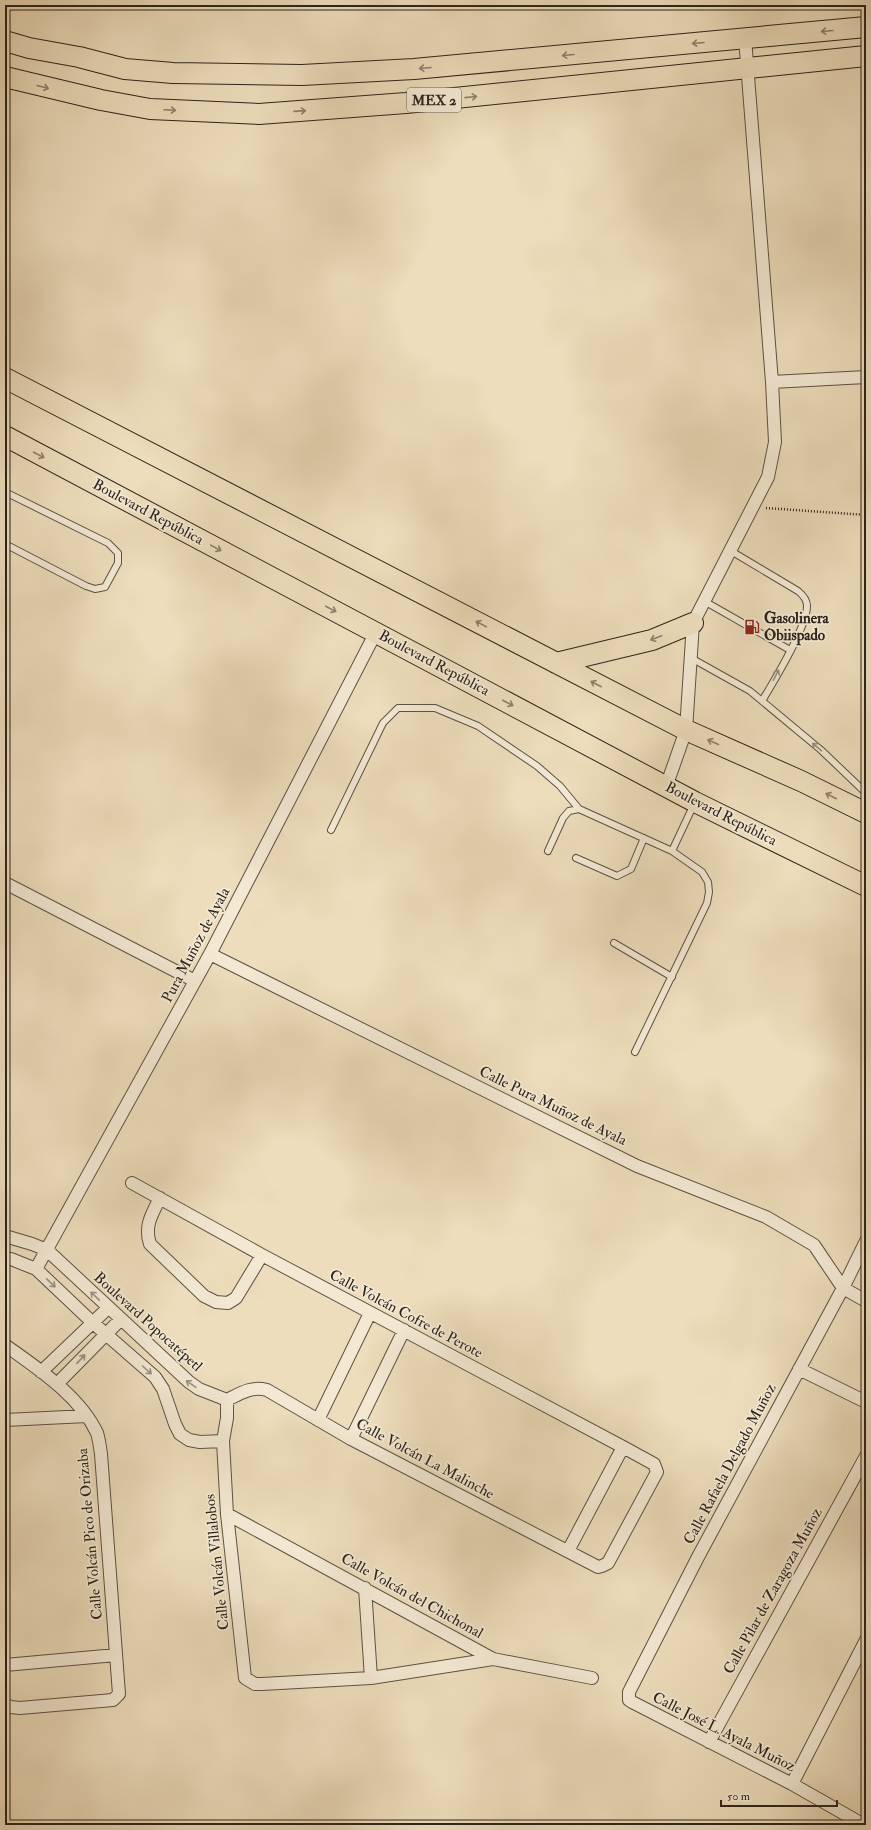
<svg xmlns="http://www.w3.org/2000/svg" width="871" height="1830" viewBox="0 0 871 1830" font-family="'IM FELL Double Pica',serif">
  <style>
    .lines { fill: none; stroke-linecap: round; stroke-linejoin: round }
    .lane-casing { stroke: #5c5243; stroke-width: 8 }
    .street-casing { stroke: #5c5243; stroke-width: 14 }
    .primary-casing { stroke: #2c241b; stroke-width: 22 }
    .path { stroke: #2c241b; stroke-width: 2.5; stroke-dasharray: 1 2; stroke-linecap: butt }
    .lane { stroke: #f3e9d3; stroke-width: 6 }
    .street { stroke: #f3e9d3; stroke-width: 12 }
    .primary { stroke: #edddbc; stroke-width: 20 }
    .oneway { stroke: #8c806c }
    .oneway2 { stroke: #999080 }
    .labels { text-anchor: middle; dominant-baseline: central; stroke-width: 3.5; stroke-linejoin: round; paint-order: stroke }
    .shield { fill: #f3e9d3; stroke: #685f52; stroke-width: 1 }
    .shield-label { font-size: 14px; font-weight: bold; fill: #2c241b }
    .street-label { font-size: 15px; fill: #2c241b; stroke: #f3e9d3 }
    .poi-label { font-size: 15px; font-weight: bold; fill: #2c241b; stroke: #f3e9d3; text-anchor: start }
  </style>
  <rect width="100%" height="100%" fill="#edddbc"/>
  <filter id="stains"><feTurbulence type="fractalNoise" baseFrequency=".005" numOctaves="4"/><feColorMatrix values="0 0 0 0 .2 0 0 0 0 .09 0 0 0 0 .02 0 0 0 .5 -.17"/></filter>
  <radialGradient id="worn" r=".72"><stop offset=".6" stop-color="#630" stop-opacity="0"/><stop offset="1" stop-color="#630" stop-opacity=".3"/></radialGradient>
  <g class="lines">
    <g class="lane-casing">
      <path id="lane" d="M5 492 108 543 118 553V563L105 587 95 589 86 586 5 544
        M731 551 798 591C803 595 807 599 807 606 807 627 774 681 762 701
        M704 601 790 650
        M691 658 750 691 821 750 866 793
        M331 830 383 723 398 708H435L478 726 537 766 560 786 579 809 672 851 702 872 708 882 709 892 707 903 635 1052
        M548 851 563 818 569 811 579 809
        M672 851 694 804
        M576 858 617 876 631 869 644 838
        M614 943 672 977"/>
    </g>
    <g class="street-casing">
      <path id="street" d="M772 382 866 377
        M666 787 686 730 693 623 768 477 775 442 772 382 745 38
        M5 883 195 981
        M210 954 637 1166 766 1217 814 1245 843 1288 866 1301
        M132 1183 262 1255 623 1447 654 1464 657 1472 608 1563 602 1566 598 1567 351 1439 267 1390C251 1386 241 1393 227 1400
        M160 1198C152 1214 144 1226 150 1244L204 1296 216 1302 228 1303 236 1298 262 1255
        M5 1236 32 1244 47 1250 189 1382 199 1389 227 1400
        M5 1259H11L36 1269 92 1322 155 1377 163 1389 175 1424 180 1434 189 1440 200 1442 223 1441
        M36 1269 210 954 376 632
        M5 1345C37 1368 80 1396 97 1433 99 1439 100 1447 101 1454L119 1694 113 1700 20 1708 10 1707 5 1704
        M799 1369 866 1402
        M41 1372 108 1308
        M57 1384 120 1320
        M227 1400V1418L223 1441 227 1514 245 1678 255 1684H262L371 1678 493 1659
        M5 1420 87 1416
        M318 1420 370 1313
        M351 1439 404 1330
        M227 1514 493 1659 592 1678
        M568 1551 623 1447
        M365 1588 371 1678
        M5 1665 116 1655
        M709 1742 866 1456
        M792 1784 866 1640
        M864 1825 792 1784 632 1702 629 1700V1692L698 1557 843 1288 866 1241"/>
    </g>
    <g class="primary-casing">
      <path id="primary" d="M5 41 29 48 79 57 125 69 173 73 302 75 414 69 866 27
        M5 77 101 100 150 109 259 114 406 103 866 56
        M5 378 686 730 801 781 866 813
        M5 436 695 802 866 886
        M556 663 652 640 693 623"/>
    </g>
    <path class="path" d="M766 508 866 515"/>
    <use href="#lane" class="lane"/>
    <use href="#street" class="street"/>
    <use href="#primary" class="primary"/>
  </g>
  <defs><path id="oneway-shaft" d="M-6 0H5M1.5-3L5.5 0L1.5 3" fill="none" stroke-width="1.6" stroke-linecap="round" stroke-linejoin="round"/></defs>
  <g class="oneway">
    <use href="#oneway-shaft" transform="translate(827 31) rotate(175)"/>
    <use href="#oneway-shaft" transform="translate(698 43) rotate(175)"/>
    <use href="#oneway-shaft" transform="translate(568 55) rotate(175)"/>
    <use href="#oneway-shaft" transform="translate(425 68) rotate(175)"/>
    <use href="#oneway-shaft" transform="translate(43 87) rotate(15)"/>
    <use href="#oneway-shaft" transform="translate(471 97) rotate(-6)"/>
    <use href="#oneway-shaft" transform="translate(170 110) rotate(3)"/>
    <use href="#oneway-shaft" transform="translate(300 111) rotate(-4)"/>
    <use href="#oneway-shaft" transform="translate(39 455) rotate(28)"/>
    <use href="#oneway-shaft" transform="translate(216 548) rotate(28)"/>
    <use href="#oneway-shaft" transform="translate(331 609) rotate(28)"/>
    <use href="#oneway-shaft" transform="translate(481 624) rotate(-152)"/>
    <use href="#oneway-shaft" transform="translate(656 638) rotate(159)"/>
    <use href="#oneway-shaft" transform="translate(596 684) rotate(-153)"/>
    <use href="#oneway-shaft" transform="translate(508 703) rotate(28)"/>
    <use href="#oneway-shaft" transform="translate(713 742) rotate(-156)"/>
    <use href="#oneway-shaft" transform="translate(831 796) rotate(-153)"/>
  </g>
  <g class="oneway2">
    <use href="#oneway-shaft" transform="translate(776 675) rotate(-63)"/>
    <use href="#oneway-shaft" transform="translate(817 747) rotate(-140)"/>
    <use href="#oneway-shaft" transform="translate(51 1283) rotate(44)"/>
    <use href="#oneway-shaft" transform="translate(95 1296) rotate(-136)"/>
    <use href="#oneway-shaft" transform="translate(81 1359) rotate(-47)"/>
    <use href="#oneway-shaft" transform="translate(147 1370) rotate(42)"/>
    <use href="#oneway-shaft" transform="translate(191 1384) rotate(-145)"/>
  </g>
  <defs>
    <g id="fuel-bare" transform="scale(1.2)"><path d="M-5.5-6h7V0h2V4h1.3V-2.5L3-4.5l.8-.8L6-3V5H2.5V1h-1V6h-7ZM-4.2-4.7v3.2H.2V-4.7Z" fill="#8f2418" stroke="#f3e9d3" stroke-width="2.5" paint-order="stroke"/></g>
  </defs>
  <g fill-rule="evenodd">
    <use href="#fuel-bare" x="752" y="627"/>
  </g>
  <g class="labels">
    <rect class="shield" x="407" y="88" width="54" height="24" rx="3"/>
    <g class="shield-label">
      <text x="434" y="100">MEX 2</text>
    </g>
    <g class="street-label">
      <text transform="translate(148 512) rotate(28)">Boulevard República</text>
      <text transform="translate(434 663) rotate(28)">Boulevard República</text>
      <text transform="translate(721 814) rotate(27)">Boulevard República</text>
      <text transform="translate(196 945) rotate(-62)">Pura Muñoz de Ayala</text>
      <text transform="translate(553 1106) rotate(26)">Calle Pura Muñoz de Ayala</text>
      <text transform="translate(406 1314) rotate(28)">Calle Volcán Cofre de Perote</text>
      <text transform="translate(148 1322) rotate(42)">Boulevard Popocatépetl</text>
      <text transform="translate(425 1459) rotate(28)">Calle Volcán La Malinche</text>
      <text transform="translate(730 1464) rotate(-62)">Calle Rafaela Delgado Muñoz</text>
      <text transform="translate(90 1534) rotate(-95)">Calle Volcán Pico de Orizaba</text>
      <text transform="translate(217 1562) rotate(-96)">Calle Volcán Villalobos</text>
      <text transform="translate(773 1591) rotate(-61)">Calle Pilar de Zaragoza Muñoz</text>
      <text transform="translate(412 1596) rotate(29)">Calle Volcán del Chichonal</text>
      <text transform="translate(724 1732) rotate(27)">Calle José L. Ayala Muñoz</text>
    </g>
    <g class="poi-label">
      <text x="764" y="618">Gasolinera<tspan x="764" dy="17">Obiispado</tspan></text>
    </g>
  </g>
  <rect width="871" height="1830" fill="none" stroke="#edddbc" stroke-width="20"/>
  <rect x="6" y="6" width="859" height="1818" fill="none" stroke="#2c241b" stroke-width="2"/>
  <rect x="10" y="10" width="851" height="1810" fill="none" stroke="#2c241b"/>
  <path d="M721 1800v6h116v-6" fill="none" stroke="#2c241b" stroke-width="2"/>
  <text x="727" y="1800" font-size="12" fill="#2c241b" stroke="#f3e9d3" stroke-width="3" paint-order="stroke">50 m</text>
  <rect width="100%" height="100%" filter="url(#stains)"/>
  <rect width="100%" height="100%" fill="url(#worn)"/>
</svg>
